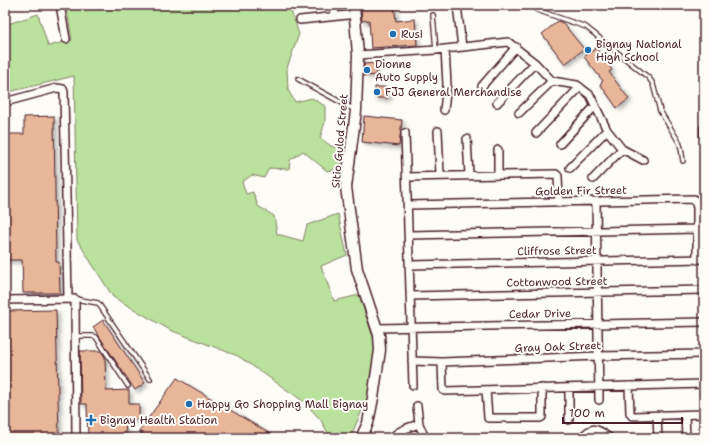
<svg xmlns="http://www.w3.org/2000/svg" width="709" height="443" viewBox="0 0 709 443" font-family="'Shantell Sans',sans-serif">
  <style>
    .green { fill: #bae19d; stroke: #828064 }
    .building { fill: #e8b699; stroke: #4a1f2b; filter: url(#shadow) }
    .lines { fill: none; stroke-linecap: round; stroke-linejoin: round }
    .service-casing { stroke: #4a1f2b; stroke-width: 6 }
    .minor-casing { stroke: #4a1f2b; stroke-width: 10 }
    .secondary-casing { stroke: #4a1f2b; stroke-width: 13 }
    .service { stroke: #fdfcf7; stroke-width: 3.5 }
    .minor { stroke: #fdfcf7; stroke-width: 7 }
    .secondary { stroke: #fdfcf7; stroke-width: 10 }
    .poi-dot { fill: #1f6fb2; stroke: #fdfcf7; stroke-width: 1.5 }
    .labels { text-anchor: middle; dominant-baseline: central; stroke-width: 4; stroke-linejoin: round; paint-order: stroke }
    .poi-label { font-size: 11px; fill: #4a1f2b; stroke: #fdfcf7; text-anchor: start }
    .street-label { font-size: 11px; fill: #4a1f2b; stroke: #fdfcf7 }
  </style>
  <defs>
    <filter id="shadow"><feDropShadow dx="3" dy="3" stdDeviation="2" flood-color="#0004"/></filter>
  </defs>
  <rect width="100%" height="100%" fill="#fdfcf7"/>
  <filter id="ink" filterUnits="userSpaceOnUse"><feTurbulence type="fractalNoise" baseFrequency=".025" numOctaves="2"/><feDisplacementMap in="SourceGraphic" scale="8" xChannelSelector="R" yChannelSelector="G"/><feConvolveMatrix kernelMatrix="1 2 1 2 8 2 1 2 1" color-interpolation-filters="sRGB"/></filter>
  <g filter="url(#ink)">
    <path class="green" d="M66 5H289L299 34 287 68 288 90 295 102 312 98 325 106V122L320 138 331 146 344 150 340 169 327 171 303 151 290 160 289 169 269 168 264 178 252 175 242 182 246 194 253 192 258 206 274 216 277 234 303 241 307 225 338 214 347 255 321 266 334 301 359 295 377 349 368 397 350 438H331L320 419 303 401 238 356 170 330 113 297 77 240 74 76 5 93V25L38 14 48 46 72 40Z"/>
    <path class="building" d="M394 5 396 21 415 19 417 45 371 48 369 20 362 21 361 8Z
      M558 21 563 23 584 49 565 64 542 34Z
      M596 48 612 70 609 72 629 99 617 108 600 84 603 81 584 57Z
      M375 63 376 75 365 76 364 64Z
      M375 87H389L388 98H375Z
      M54 116 56 262H59L60 293H23L22 260H5V134H24V117Z
      M364 116 402 120 399 146 362 142Z
      M56 310 59 438H5V311Z
      M103 320 145 383 135 390 93 327Z
      M80 351H101L105 357 106 391 129 390V404H139V420H126L125 438H88L87 404H81Z
      M177 378 277 438H146L139 431Z"/>
    <g class="lines">
      <g class="service-casing">
        <path id="service" d="M533 5 537 10 586 27 649 78 653 84 660 111 679 142 681 148 683 161
          M433 15 436 50
          M298 79 355 110
          M75 299 98 303 150 379
          M75 336H93L96 337 128 386"/>
      </g>
      <g class="minor-casing">
        <path id="minor" d="M60 5 66 39
          M334 5 335 16
          M457 5 462 47
          M300 20 348 15
          M358 55 436 50 508 42 535 63 552 81 577 85 590 95 607 130 622 149 643 160
          M482 86 516 47
          M5 102 57 88 63 89 64 92 68 299
          M497 103 535 63
          M444 110 447 85 445 49
          M519 113 552 81
          M704 128V136
          M438 131 440 175
          M405 133 413 385
          M536 133 580 87
          M467 139 469 175
          M560 144 595 106
          M498 150V174
          M570 168 607 130
          M407 177 556 174 558 176 559 203
          M593 179 622 149
          M596 202 599 400
          M408 205 694 199 697 207V260
          M409 235 698 229
          M410 265 704 259
          M410 296 704 290
          M5 300 75 299 76 438
          M376 328 704 322
          M412 361 442 362 598 356 704 354
          M442 362 443 390 445 391 704 384
          M629 386 630 413 632 416 704 414
          M569 388V420
          M486 390 488 418H540L542 417V388
          M417 406 419 424 425 438
          M685 415 686 438
          M657 416 658 438
          M392 438C398 430 410 427 419 424
          M581 438C594 424 596 429 610 438"/>
      </g>
      <g class="secondary-casing">
        <path id="secondary" d="M354 5 358 55 356 111 346 187 357 269 379 335 380 350 373 398 368 423 361 438"/>
      </g>
      <use href="#service" class="service"/>
      <use href="#minor" class="minor"/>
      <use href="#secondary" class="secondary"/>
    </g>
  </g>
  <g class="poi-dot">
    <circle cx="393" cy="34" r="4"/>
    <circle cx="588" cy="50" r="4"/>
    <circle cx="367" cy="70" r="4"/>
    <circle cx="377" cy="92" r="4"/>
    <circle cx="189" cy="404" r="4"/>
    <path d="M89 414h4v4h4v4h-4v4h-4v-4h-4v-4h4z"/>
  </g>
  <g class="labels">
    <g class="poi-label">
      <text x="401" y="34">Rusi</text>
      <text x="596" y="44">Bignay National<tspan x="596" dy="13">High School</tspan></text>
      <text x="375" y="64">Dionne<tspan x="375" dy="13">Auto Supply</tspan></text>
      <text x="385" y="92">FJJ General Merchandise</text>
      <text x="197" y="404">Happy Go Shopping Mall Bignay</text>
      <text x="100" y="420">Bignay Health Station</text>
    </g>
    <g class="street-label">
      <text transform="translate(340 141) rotate(-85)">Sitio Gulod Street</text>
      <text transform="translate(581 191) rotate(-1)">Golden Fir Street</text>
      <text transform="translate(557 251) rotate(-1)">Cliffrose Street</text>
      <text transform="translate(557 282) rotate(-1)">Cottonwood Street</text>
      <text transform="translate(540 314) rotate(-1)">Cedar Drive</text>
      <text transform="translate(558 347) rotate(-2)">Gray Oak Street</text>
    </g>
  </g>
  <rect width="709" height="443" fill="none" stroke="#fdfcf7" stroke-width="20"/>
  <rect x="10" y="10" width="689" height="423" fill="none" stroke="#4a1f2b" stroke-width="1.5" filter="url(#ink)"/>
  <path d="M563 417v6h119v-6" fill="none" stroke="#4a1f2b" stroke-width="2"/>
  <text x="569" y="417" font-size="12" fill="#4a1f2b" stroke="#fdfcf7" stroke-width="3" paint-order="stroke">100 m</text>
</svg>
